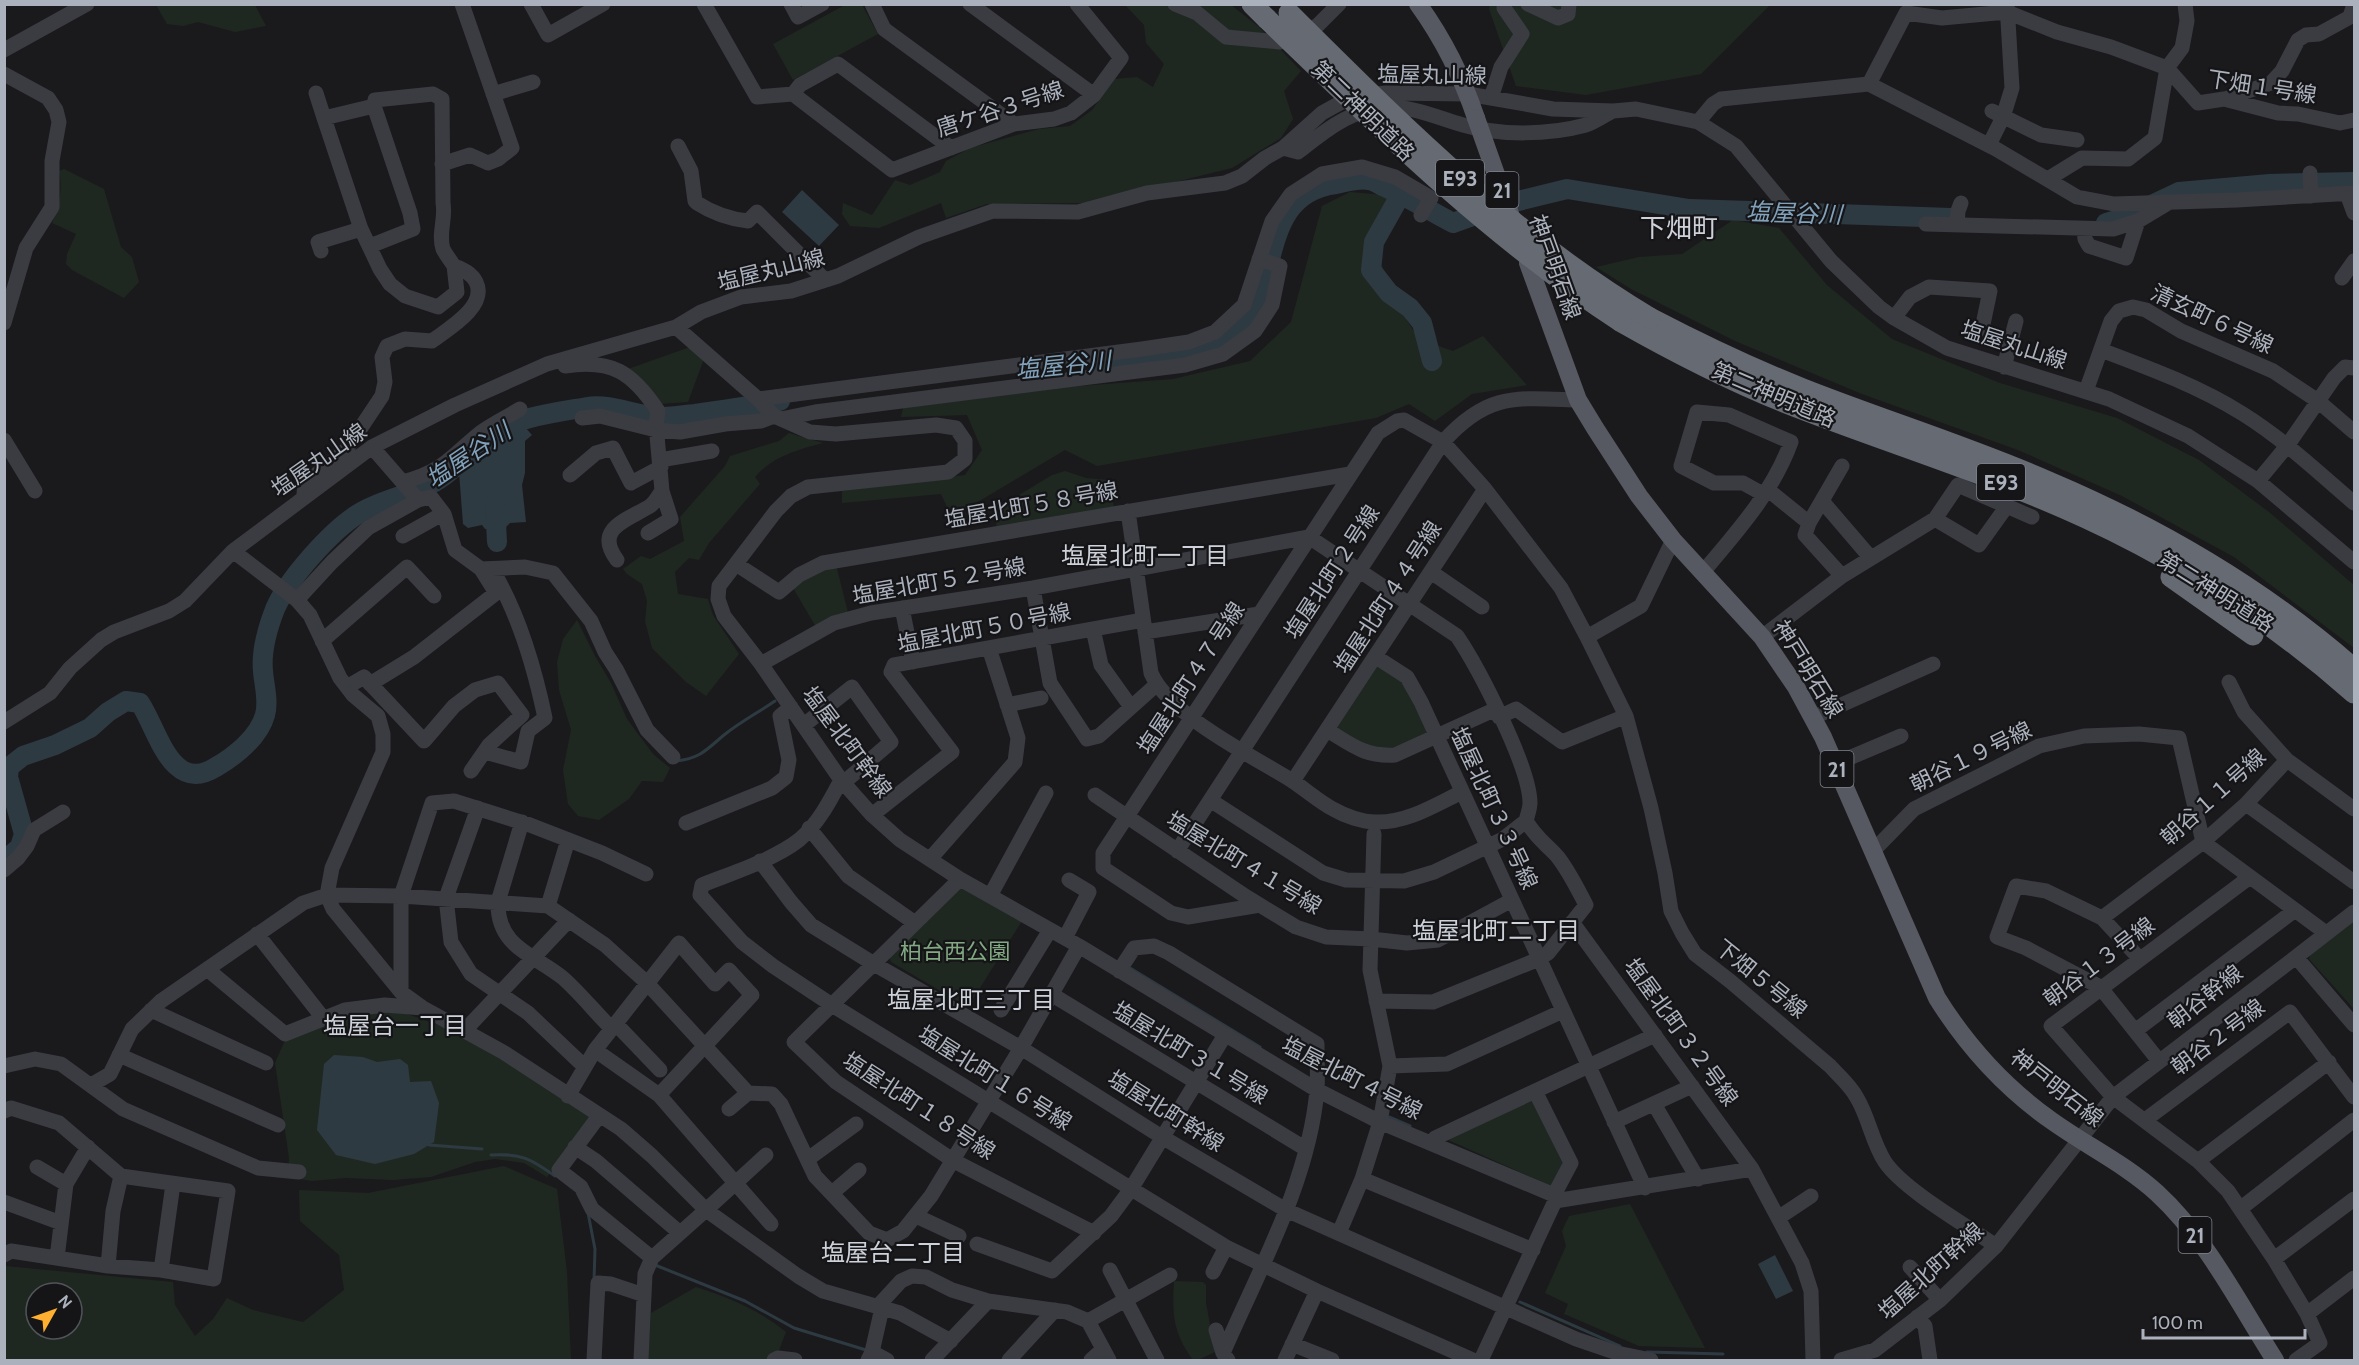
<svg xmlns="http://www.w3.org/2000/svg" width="2359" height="1365" viewBox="0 0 2359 1365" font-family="Cabin,'Noto Sans JP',sans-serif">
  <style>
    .green { fill: #1f2820; fill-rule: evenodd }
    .water { fill: #2e3a42 }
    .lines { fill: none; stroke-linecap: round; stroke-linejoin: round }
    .stream { stroke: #2e3a42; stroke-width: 3 }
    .river { stroke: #2e3a42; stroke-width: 20 }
    .minor { stroke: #3b3c42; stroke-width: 15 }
    .major { stroke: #565961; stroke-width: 18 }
    .highway { stroke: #666a73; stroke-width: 21 }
    .major-bridge { stroke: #565961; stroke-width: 18 }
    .highway-bridge { stroke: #666a73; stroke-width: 21 }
    .labels { text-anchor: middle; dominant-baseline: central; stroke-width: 4.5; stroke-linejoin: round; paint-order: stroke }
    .shield { fill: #151518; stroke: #7f838c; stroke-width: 1.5 }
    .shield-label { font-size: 21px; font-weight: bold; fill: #acb2bd }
    .street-label { font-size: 22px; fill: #acb2bd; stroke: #151518 }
    .park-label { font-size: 22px; fill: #82a982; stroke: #151518 }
    .water-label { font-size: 24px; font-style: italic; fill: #81a2ba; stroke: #151518 }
    .neighbourhood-label { font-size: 24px; fill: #cdd1d9; stroke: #151518 }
    .quarter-label { font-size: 26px; fill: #cdd1d9; stroke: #151518 }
  </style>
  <rect width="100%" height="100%" fill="#1a1a1d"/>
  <path class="green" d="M1490 4 1770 5 1701 74 1586 95 1516 86 1489 9Z
    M156 5H255L266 26 235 32 198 22 183 26 167 24Z
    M845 5H862L878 34 793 80 773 44Z
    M1125 5H1231L1259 27 1301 71 1284 91 1293 119 1281 138 1232 168 1090 203 987 204 946 218 941 203 879 228 850 226 842 214 843 203 872 215 895 180 910 185 940 172 946 161 970 148 1039 129 1070 126 1092 110 1115 79 1137 77 1153 87 1164 64 1146 43 1144 25Z
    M64 169 104 189 121 247 132 257 139 282 124 298 72 270 66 264 67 254 76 234 52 223C59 204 63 191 59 171Z
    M1350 192 1385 195 1402 206 1387 233 1380 261 1404 316 1419 339 1453 351 1483 336 1527 385 1472 394 1435 421 1409 404 1376 418 1097 466 1065 450 966 509H948L941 494 842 503V491L965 475 982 450 967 415 901 417 904 404 1053 388 1173 379 1250 361 1291 322 1322 206Z
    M1733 220 1779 228 1827 285 1892 339 2000 383 2117 418 2199 460 2269 512 2354 585V648L2234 557 2122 496 2018 450 1862 394 1735 341 1631 289 1596 267 1639 257 1682 254Z
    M690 347 704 359 688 402 660 404 628 369Z
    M789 433 823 443C797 450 773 456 755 477L760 484 709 543 699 560 689 558 675 572 678 594 708 599 713 615 739 654 706 696 686 682 652 648 645 621 647 601 642 584 627 574 623 569 641 556 650 559 684 541 680 517 725 466 730 456 779 441Z
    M1065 471 1086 478 1109 480 1114 507 997 528 994 510 1052 475Z
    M836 565 848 613 816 627 793 588 806 578Z
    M577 620 595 656 611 683 627 719 653 754 670 768 663 782 642 781 629 799 599 820 578 816 568 804 563 770 571 730 559 690 557 662 563 639Z
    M1382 665 1402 682 1428 732 1425 737 1379 753 1338 731 1336 724 1375 667Z
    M964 888 1022 921 968 1007 891 962 889 955 958 889Z
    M2354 919V1009L2309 959 2311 952Z
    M393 1009 459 1032 592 1118 547 1177 524 1163 495 1159 475 1162 431 1177 393 1180 346 1178 312 1181 288 1177 289 1158 275 1063 286 1038 328 1020Z
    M1529 1100 1534 1102 1564 1166 1551 1186 1446 1139Z
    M504 1166 557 1189 567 1272 571 1360H5V1266L173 1282 175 1305 195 1336 213 1319 227 1298 253 1310 303 1322 344 1290 339 1255 300 1221 299 1190 368 1193ZM36 1293H72V1329H36Z
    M1630 1204 1705 1348 1639 1346 1564 1314 1568 1304 1545 1293 1566 1246 1562 1231 1569 1216Z
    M1174 1281 1203 1282 1206 1285V1303L1215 1352 1198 1360H1193C1173 1333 1172 1314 1174 1281Z
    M696 1287C732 1299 755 1308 786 1332L778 1353 764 1360H648L651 1313Z"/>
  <path class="water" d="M802 190 839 225 819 246 782 212Z
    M524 426 532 435 525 441V473L522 485 526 522 510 523 506 527 485 529 482 525 468 528 463 524 459 472 498 437Z
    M334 1055 363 1057 377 1062 400 1059 408 1065 410 1082 431 1081 439 1103 434 1142 414 1154 375 1164 336 1155 317 1130 324 1064Z
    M1775 1255 1793 1291 1776 1299 1758 1264Z"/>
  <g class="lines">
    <path class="stream" d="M676 761C701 758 706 750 724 735 740 722 759 712 775 701
      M1130 968 1260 1047
      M1389 1117 1410 1126
      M429 1145 482 1149
      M491 1155C521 1153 531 1159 555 1176
      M588 1213 595 1249 594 1281
      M655 1265 745 1301 794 1328 866 1350
      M1520 1302 1620 1346
      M1647 1352 1723 1354"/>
    <path class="river" d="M1401 194 1374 242 1371 270 1389 293 1410 308 1422 323 1432 361
      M2106 223 2126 217 2179 192 2270 184 2354 182
      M1097 361C1138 356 1185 365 1222 343 1289 304 1249 195 1336 184 1346 182 1359 178 1368 180 1373 180 1380 185 1385 187 1408 197 1430 211 1453 223L1506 204 1567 189 1689 209 1951 218
      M495 503 497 542
      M9 857 20 847 24 834 8 777 9 767 23 756 55 745 90 728 108 712 126 701 140 703C158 730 171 795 216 767 235 756 259 737 265 715 269 701 264 685 263 671 261 651 268 627 275 609 288 579 331 531 358 514 380 500 406 496 429 485 454 473 470 449 492 434 516 417 559 412 587 407 612 403 638 417 663 417 673 417 684 415 695 414 723 410 751 406 780 401"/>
    <path class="minor" d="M531 4 548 35 603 4
      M704 4 757 97 793 94 892 170 1014 124 1054 119 1071 113 1094 95 1121 58 1077 4
      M791 4 798 17 822 4
      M872 4 884 29 1014 124
      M970 4 1094 95
      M1175 4 1197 13 1226 37 1280 42 1300 37 1318 25 1339 4
      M1528 4 1558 18 1568 14 1569 4
      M4 50 87 4
      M4 74 48 98 56 110 59 122 52 161V207L26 248 4 323
      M1869 84 1906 13 1942 18 2007 12 2057 32 2111 47 2167 68 2198 103 2224 99 2278 113 2298 114 2340 123 2354 120
      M316 93 324 118
      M493 94 533 82
      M793 94 800 85 838 64 951 148
      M1491 98 1501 67 1522 34 1504 8 1505 4
      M2225 99 2271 83 2282 71 2298 40 2306 35 2319 34 2350 17 2354 4
      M1992 111 2041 135 2077 140
      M1698 122 1736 146 1831 261 1879 307 1894 318 1947 348 2109 399 2188 436 2258 481 2354 562
      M1989 145 2003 117 2012 88 2007 4
      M678 146 691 171 695 201 697 203C714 214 729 219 748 221L757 212 825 280
      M1283 148 1298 152C1319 136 1342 116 1369 110 1404 101 1431 116 1463 125 1500 136 1549 135 1586 125 1595 122 1603 116 1611 112
      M442 164 470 155 488 163 498 159 512 148 462 4
      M2310 173 2311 196
      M2048 179 2082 158 2128 159 2155 138 2167 68 2182 48 2187 21 2185 4
      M2347 194 2354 213
      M1926 224 2113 229 2138 221 2168 203
      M1957 225 1958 211 1961 203
      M2084 230 2085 239 2089 246 2126 258 2138 221
      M370 246 413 229 410 213 374 106
      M321 251 318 242 361 229
      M2342 278 2354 261
      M1894 318 1910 297 1929 287 1990 291 1982 329
      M676 327 758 399 774 416 810 432 836 434 936 425 956 428 965 441V459L948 472 808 487 791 496 776 511 719 586 718 599 724 616 761 664 841 780 872 815 900 840 960 879 794 1042 836 1082 954 1161 1094 1233
      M2101 350C2149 368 2198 386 2243 414 2283 439 2318 472 2354 503
      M565 366C612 359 632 372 658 411L656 425 662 491C658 496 655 503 650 506 628 520 593 528 617 560
      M2004 367 2016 321
      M2086 391 2111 321 2119 311 2133 307 2146 310 2181 331 2273 371 2318 401 2354 432
      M758 399 1142 349 1189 342 1215 332 1244 305 1272 221 1291 194 1322 174 1362 167 1395 177 1431 198 1421 215
      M582 418 600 416 656 430 680 432 725 424 761 421 774 416
      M781 419 815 412 1185 365 1223 354 1255 331 1272 305 1280 266 1259 259
      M4 440 35 491
      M660 460 712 451
      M570 475 596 453 613 448 631 483 661 467
      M2258 481 2287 446 2334 378 2345 367 2354 368
      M403 482C444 471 449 458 480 433 492 424 507 417 520 409
      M1485 489 1561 588 1587 637
      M304 494 305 484 346 450 382 396 385 382 382 357 387 346 405 339 432 341C448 329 488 306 476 282 472 274 462 268 454 266L457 292 438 307 405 296 390 284 380 269 361 229 324 118 374 106 375 100 433 94 442 99 443 203C446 218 438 234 443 249 446 255 451 261 454 266
      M1822 501 1870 557
      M1128 511 1151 673C1169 715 1252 756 1291 780 1305 789 1318 801 1333 809 1345 816 1362 822 1376 822 1407 823 1435 805 1462 792
      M1935 519 1979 545 2007 506
      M1809 523 1842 466
      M648 533 671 519 662 491
      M403 536 437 517
      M1673 540 1641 606 1587 637 1626 716 1651 808 1665 873 1671 911 1682 933 1695 954 1730 981 1830 1066C1839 1076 1851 1086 1857 1098 1869 1118 1872 1142 1885 1162 1904 1190 1966 1225 1996 1246
      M233 551 297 600 310 615 340 678 353 695 378 716 383 734V752L332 868 327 895 333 909 401 992 423 1008 503 1052 621 1129 652 1156 706 1210 766 1155
      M736 564 779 592 799 575 823 563 1350 474
      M481 569 525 567 553 573 591 621 605 652 616 669 647 730 673 757
      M1431 572 1482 607
      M1703 572C1736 533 1773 492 1791 442L1729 415 1697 412 1681 466 1714 483H1743L1763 494 1772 493 1809 523 1805 535 1842 576
      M1033 588 1050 683 1087 739 1099 736 1156 685
      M297 600 332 562 368 528 418 500
      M902 608 913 662
      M1093 629 1101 665 1131 707
      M1145 632 1259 614
      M1762 637 1842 576 1935 519 1958 485 2032 517
      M322 641 407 567 434 596
      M1376 657 1407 677 1421 702 1645 1188
      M761 664 834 623 871 613 1033 588 1309 537 1457 636C1478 667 1530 767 1530 803 1530 809 1527 816 1526 821L1503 839 1434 872 1404 881 1346 880 1323 873 1210 800
      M2229 682 2244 712 2287 760
      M370 684 414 657 496 593 481 569 455 550 444 514 431 497 418 500 372 447
      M347 687 364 677 424 741 454 706 475 690 498 683 522 715 489 745 471 771
      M1007 705 1041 698
      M1499 717 1516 709 1562 742 1626 716
      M1812 718 1933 664
      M4 722 50 693 70 668 101 640 114 632 169 611 185 601 233 551 372 447 455 405 547 364 676 327 701 312 741 297 791 291 838 276 919 237 993 211 1078 212 1147 193 1225 183 1242 176 1265 158 1283 148 1322 113 1340 103 1361 96 1386 93 1468 94 1553 109 1613 111 1636 109 1698 122 1713 104 1721 99 1869 84 1996 149 2077 197 2114 204 2237 200 2354 193
      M804 725 852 687 891 742 849 778 841 780C830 801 818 824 799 840 773 860 732 873 702 885L700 895 742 942 773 966 832 1005 1226 1247 1317 1291
      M1327 730C1352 745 1365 757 1395 755L1496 709
      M485 752 521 762 528 731 545 718C535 670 521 621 497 578
      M1835 764 1901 736
      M1095 795 1245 896 1296 927 1326 937 1371 939 1407 943 1438 940 1512 900
      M2246 804 2354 882
      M478 808 446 898 451 942 471 974 528 1013 585 1067
      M872 815 952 752 891 672 894 665 1143 620
      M522 822 498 902C497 947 533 954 563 978 580 993 595 1012 611 1028
      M686 823 772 788 786 777 789 760 780 716 791 707
      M809 828 848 876 915 923
      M1374 834 1370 970 1390 1066 1380 1122 1362 1179 1533 1250
      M1177 851 1443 442C1488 392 1516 398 1578 400
      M1872 852 1914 809 2039 746 2084 736 2139 734 2179 738 2203 842 2326 933
      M930 859 1015 762 1018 738 989 648
      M760 861 791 902 811 925 874 964 1021 1048 1162 1137 1286 1210 1576 1339 1617 1353 1651 1360
      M4 870 18 858 27 846 34 830 63 812
      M2250 877 2051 1026 2113 1097 2198 1161 2228 1191 2274 1259 2307 1314 2320 1343 2296 1360
      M960 879 1079 946 1317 1090 1380 1122 1554 1195 1555 1201 1752 1169
      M990 896 1046 793
      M1260 905 1188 917 1171 913 1103 868V853L1378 433 1397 421 1404 420 1443 442 1485 489 1293 781
      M548 906 568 840
      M2102 918 2203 842 2246 804 2287 760 2354 809
      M1572 922 1752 1169 1802 1263 1811 1291 1813 1360
      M257 934 323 1018
      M1065 938 1089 892 1069 880
      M2296 957 2354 912
      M2140 959 2102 918 2046 891 2016 886 1997 937 2026 948 2100 987 2159 1061
      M207 969 285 1034 345 1010 385 1005 423 1008
      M1119 971 1134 948 1154 946 1169 953 1317 1044C1317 1059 1318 1075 1317 1090 1309 1181 1259 1270 1223 1353L1228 1360
      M401 992V896L432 803 454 801 530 825 602 853 646 874
      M1051 994 1306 1149
      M1376 1001 1433 1002 1539 959 1548 953 1586 905C1577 888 1569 871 1557 856 1544 842 1537 839 1526 821
      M151 1010 266 1063
      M1001 1010 1050 930
      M615 1023 660 1070
      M465 1030 569 920
      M2135 1031 2295 910
      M595 1050 659 1095 771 1224
      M119 1055 278 1125
      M4 1066 35 1059 61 1064 123 1109 258 1168 299 1172
      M1390 1066 1447 1064 1563 1011
      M91 1085 110 1074 132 1029 161 1001 303 903 327 895 401 896 548 906 605 945 646 982 748 1093 772 1094 781 1104 815 1176 869 1233 887 1240 903 1231 931 1196 1021 1048 1079 946
      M1535 1091 1571 1163 1554 1195
      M568 1096 595 1050 679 943 715 984 729 970 752 995 659 1095
      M1654 1104 1698 1179
      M729 1109 748 1093
      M4 1111 11 1108 59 1123 121 1176 228 1191 214 1279 161 1270 108 1266 11 1251 4 1255
      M599 1116 559 1170 581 1187 592 1209 652 1258 706 1210 798 1276 823 1291 900 1313 951 1341
      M2145 1120 2290 1012 2354 1097
      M1614 1122 1692 1086
      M1433 1144 1435 1138 1655 1035
      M575 1147 596 1161 680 1233
      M808 1159 856 1124
      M2198 1161 2329 1062
      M37 1167 66 1184
      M832 1193 859 1170
      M4 1202 61 1223
      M2240 1209 2354 1120
      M916 1216 959 1236
      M1778 1218 1811 1196
      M1339 1233 1362 1179
      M977 1244 1052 1271 1111 1216 1131 1189 1225 1035
      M57 1258 66 1184 88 1147
      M2274 1259 2354 1199
      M108 1266 113 1211 121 1176
      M1910 1267 1940 1300
      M161 1270 173 1184
      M1110 1270 1157 1360
      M1213 1272 1226 1247
      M878 1306 901 1281 912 1276 926 1277 952 1290 988 1301
      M2307 1314 2354 1278
      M1917 1317 1925 1326 1930 1360
      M1088 1321 1170 1275
      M1216 1330 1223 1353
      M1292 1344 1332 1360
      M872 1352 882 1308
      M594 1360 598 1283 611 1284 644 1295
      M641 1360 645 1274 652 1258
      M774 1360 778 1358 795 1360
      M868 1360 872 1352 887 1360
      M932 1360 988 1301 1067 1312 1088 1321 1109 1360
      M1009 1360 1055 1310
      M1091 1360 1103 1349
      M1285 1360 1317 1291 1473 1360
      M1481 1360 1555 1201
      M1841 1360 1875 1350 1940 1300 1996 1246 2113 1097 2296 957 2354 1025"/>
    <path class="major" d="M1418 4C1444 40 1462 76 1476 118
      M1528 263 1578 400 1595 428 1639 496 1673 540 1762 637 1796 687 1823 737 1937 998C1967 1046 2005 1088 2052 1121 2087 1146 2125 1164 2157 1193 2207 1239 2239 1304 2275 1360"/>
    <path class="highway" d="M1252 4 1267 19
      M1650 318C1700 344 1750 368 1803 389 1884 421 1969 447 2049 482 2160 529 2264 590 2354 669
      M1620 321C1678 354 1737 384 1799 408 1895 445 1993 475 2086 518 2184 563 2273 622 2354 693
      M2171 577 2253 635"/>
    <path class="major-bridge" d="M1476 118 1514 225"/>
    <path class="highway-bridge" d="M1289 13C1404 127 1510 234 1650 318
      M1267 19C1379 127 1489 236 1620 321"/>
  </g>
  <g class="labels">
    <g class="shield">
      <rect x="1436" y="160" width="48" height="36" rx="4.5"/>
      <rect x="1485.5" y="172" width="33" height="36" rx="4.5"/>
      <rect x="1977" y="464" width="48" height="36" rx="4.5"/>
      <rect x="1820.5" y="751" width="33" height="36" rx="4.5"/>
      <rect x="2178.5" y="1217" width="33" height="36" rx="4.5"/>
    </g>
    <g class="shield-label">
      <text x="1460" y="178">E93</text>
      <text x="1502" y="190">21</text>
      <text x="2001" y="482">E93</text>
      <text x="1837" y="769">21</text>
      <text x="2195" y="1235">21</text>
    </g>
    <g class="street-label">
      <text transform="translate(1432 75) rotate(1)">塩屋丸山線</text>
      <text transform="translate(2262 87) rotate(9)">下畑１号線</text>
      <text transform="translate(1000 109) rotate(-18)">唐ケ谷３号線</text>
      <text transform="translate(1363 111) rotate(44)">第二神明道路</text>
      <text transform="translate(1555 267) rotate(70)">神戸明石線</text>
      <text transform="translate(771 270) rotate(-14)">塩屋丸山線</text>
      <text transform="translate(2212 319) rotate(25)">清玄町６号線</text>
      <text transform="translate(2014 345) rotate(18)">塩屋丸山線</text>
      <text transform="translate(1774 395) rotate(23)">第二神明道路</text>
      <text transform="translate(319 460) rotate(-35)">塩屋丸山線</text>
      <text transform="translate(1031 505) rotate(-10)">塩屋北町５８号線</text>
      <text transform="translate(1332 572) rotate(-57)">塩屋北町２号線</text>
      <text transform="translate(939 581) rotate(-10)">塩屋北町５２号線</text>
      <text transform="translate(2216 592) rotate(32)">第二神明道路</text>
      <text transform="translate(1388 597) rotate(-57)">塩屋北町４４号線</text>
      <text transform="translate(984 628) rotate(-11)">塩屋北町５０号線</text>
      <text transform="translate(1808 669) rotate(58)">神戸明石線</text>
      <text transform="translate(1191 678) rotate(-57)">塩屋北町４７号線</text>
      <text transform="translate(847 742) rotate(53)">塩屋北町幹線</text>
      <text transform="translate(1971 757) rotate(-26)">朝谷１９号線</text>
      <text transform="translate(2213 797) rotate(-42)">朝谷１１号線</text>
      <text transform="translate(1494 808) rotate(65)">塩屋北町３３号線</text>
      <text transform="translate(1244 863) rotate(31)">塩屋北町４１号線</text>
      <text transform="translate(2099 962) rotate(-37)">朝谷１３号線</text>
      <text transform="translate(1761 979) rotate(39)">下畑５号線</text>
      <text transform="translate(2205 997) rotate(-38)">朝谷幹線</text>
      <text transform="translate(1681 1032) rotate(54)">塩屋北町３２号線</text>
      <text transform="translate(2218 1037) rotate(-37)">朝谷２号線</text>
      <text transform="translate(1190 1053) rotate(31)">塩屋北町３１号線</text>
      <text transform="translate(995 1078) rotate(32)">塩屋北町１６号線</text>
      <text transform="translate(1352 1078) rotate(27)">塩屋北町４号線</text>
      <text transform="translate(2057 1088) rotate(38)">神戸明石線</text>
      <text transform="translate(919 1106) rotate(33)">塩屋北町１８号線</text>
      <text transform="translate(1166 1111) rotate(32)">塩屋北町幹線</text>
      <text transform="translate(1931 1271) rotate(-42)">塩屋北町幹線</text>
    </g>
    <g class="park-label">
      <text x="955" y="951">柏台西公園</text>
    </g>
    <g class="water-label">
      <text transform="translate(1794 213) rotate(2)">塩屋谷川</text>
      <text transform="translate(1063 365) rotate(-6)">塩屋谷川</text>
      <text transform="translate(468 455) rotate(-34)">塩屋谷川</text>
    </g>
    <g class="neighbourhood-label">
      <text x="1145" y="555">塩屋北町一丁目</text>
      <text x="1496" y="930">塩屋北町二丁目</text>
      <text x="971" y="999">塩屋北町三丁目</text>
      <text x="395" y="1025">塩屋台一丁目</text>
      <text x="893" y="1252">塩屋台二丁目</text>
    </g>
    <g class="quarter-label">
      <text x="1679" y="228">下畑町</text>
    </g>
  </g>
  <rect width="2359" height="1365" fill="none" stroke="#acb2bd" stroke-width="12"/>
  <g transform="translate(54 1311) rotate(50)"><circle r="28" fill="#151518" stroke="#51545a" stroke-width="1.5"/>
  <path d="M0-4.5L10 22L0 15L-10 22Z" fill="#ffb030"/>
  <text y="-9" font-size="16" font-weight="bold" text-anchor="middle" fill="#acb2bd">N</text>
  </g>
  <path d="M2143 1329v9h162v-9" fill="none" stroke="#acb2bd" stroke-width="3"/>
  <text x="2152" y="1329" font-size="18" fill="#acb2bd" stroke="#151518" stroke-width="4.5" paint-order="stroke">100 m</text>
</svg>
